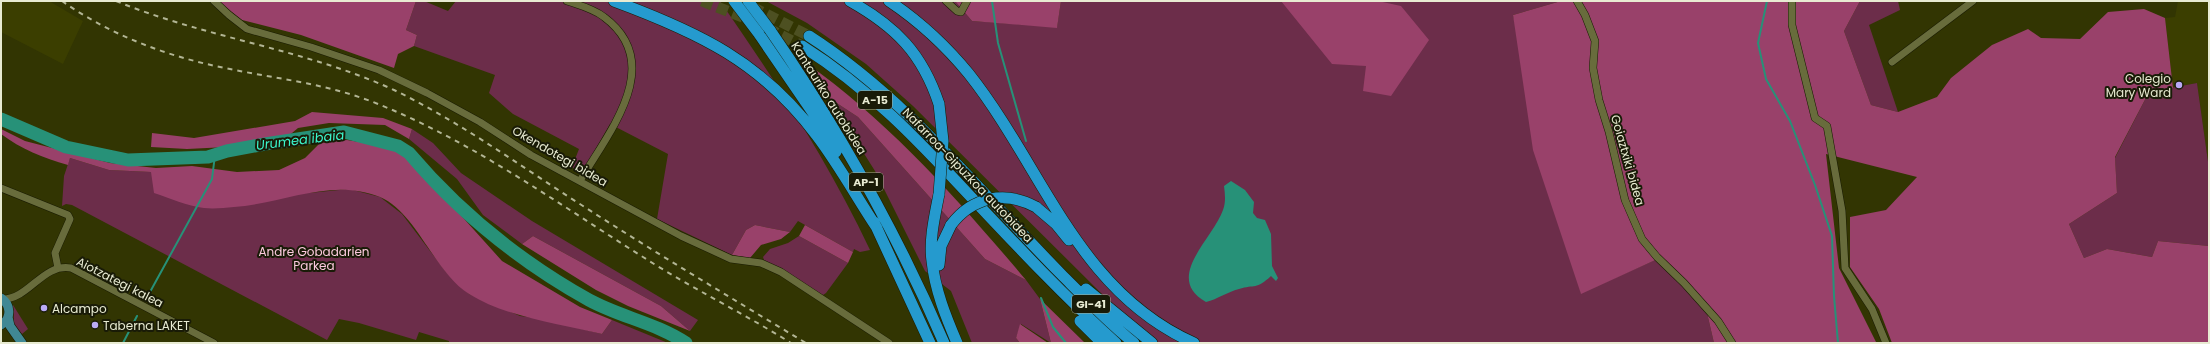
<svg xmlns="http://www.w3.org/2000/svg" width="2210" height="344" viewBox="0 0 2210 344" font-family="Poppins,sans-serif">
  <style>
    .built { fill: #3b3e00 }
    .green { fill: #6c2d4a }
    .forest { fill: #99416a }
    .water { fill: #279178 }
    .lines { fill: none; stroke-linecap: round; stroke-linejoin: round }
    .stream { stroke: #279178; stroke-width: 2 }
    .river { stroke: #279178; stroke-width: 13 }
    .highway-tunnel { stroke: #4d5021; stroke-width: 11; stroke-dasharray: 11 5.5; stroke-linecap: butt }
    .minor-casing { stroke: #191b03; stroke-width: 8 }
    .major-casing { stroke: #191b03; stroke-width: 10 }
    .highway-casing { stroke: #191b03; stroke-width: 12 }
    .minor { stroke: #686c3c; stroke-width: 7 }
    .major { stroke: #408894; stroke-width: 9 }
    .highway { stroke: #259ace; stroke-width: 11 }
    .rail { stroke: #b2b594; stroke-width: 2; stroke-dasharray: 5 5; stroke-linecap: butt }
    .highway-bridge-casing { stroke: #191b03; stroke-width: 12; stroke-linecap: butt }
    .highway-bridge { stroke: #259ace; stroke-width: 11 }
    .poi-dot { fill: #baaaf6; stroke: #191b07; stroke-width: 1.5 }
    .labels { text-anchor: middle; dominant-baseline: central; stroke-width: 4; stroke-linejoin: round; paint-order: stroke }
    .shield { fill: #191b07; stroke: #aaad95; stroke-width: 1 }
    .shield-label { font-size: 11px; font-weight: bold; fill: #e8ebd2 }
    .poi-label { font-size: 12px; fill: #e8ebd2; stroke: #191b07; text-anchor: start }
    .street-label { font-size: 12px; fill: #e8ebd2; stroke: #191b07 }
    .park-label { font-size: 12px; fill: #fcc9dd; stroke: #191b07 }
    .water-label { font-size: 13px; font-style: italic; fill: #3cf8ce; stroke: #191b07 }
  </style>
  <rect width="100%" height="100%" fill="#323502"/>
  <path class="built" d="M1 1H49L83 21 63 64 1 32Z
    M2178 1H2209V169L2197 83 2173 88 2165 18 2175 17Z"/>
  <path class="green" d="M416 1H424L448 11 456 1H720C776 82 828 161 870 250L860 252 854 249 853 252 798 221 790 232 755 225 746 230 732 255 657 219 668 154 610 124 584 169C579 171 576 171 572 167L579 149 513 114 489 93 495 75 414 46 417 35 406 30Z
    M766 1H955L972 21 1057 27 1061 1H1561L1513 15 1581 293 1662 257 1704 300 1714 343H1158L1107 299 913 106 866 64 807 23Z
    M1860 1H1898L1900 10 1869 25 1898 112 1871 105 1844 31Z
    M2197 83 2209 169V246L2158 241 2152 257 2107 249 2084 258 2069 224 2117 193 2115 158 2149 92Z
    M829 98 858 117 985 259 1026 280 1040 299 1051 343 1021 324 1016 338 1020 343H972L951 291 925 271 875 171Z
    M412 129 433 143 461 173 532 221 698 320 690 331 661 306 533 236 522 244 483 215 457 179 409 139Z
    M70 158 109 170 151 172 309 193 349 189 380 197 402 214 446 272 469 294 520 316 542 319 602 334 612 320 668 343H449V341L419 332 416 340 359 323 339 319 327 340 72 205 66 204 62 206 64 176Z
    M799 236 848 263 826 293 823 295 764 260 763 257 770 249 788 243Z
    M13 305 28 329 22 334 14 324Z"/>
  <path class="forest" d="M218 1H416L406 30 417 35 414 46 398 54 394 68 301 35 242 20Z
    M955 1H1061L1057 28 972 21Z
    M1281 1H1378L1401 6 1429 40 1391 96 1363 91 1366 66 1332 64Z
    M1561 1H1860L1844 31 1871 105 1898 112 1937 97 1951 78 1992 45 2028 29 2041 38 2080 39 2108 12 2144 9 2165 18 2173 88 2149 92 2115 157 2117 193 2069 224 2084 258 2107 249 2152 257 2158 241 2209 246V343H1892L1879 309 1850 267V217L1886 210 1917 177 1826 154 1839 268 1876 342 1714 343 1704 300 1662 257 1581 294 1533 150 1513 15Z
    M806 63C891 123 959 201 1026 280L985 259 858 117 829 98Z
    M312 112 383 118 412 129 409 139 385 125 329 123 298 128 286 138 227 147 187 149 151 147 152 133 194 138 295 121Z
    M1 129 25 141 110 163 156 168 192 166 237 172 279 170 305 158 320 143 347 140 396 148 412 161 502 261 580 307 612 320 602 334C560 324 506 317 469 294 434 272 417 213 380 197 331 177 282 204 234 207 224 208 213 209 204 208 187 206 170 198 154 193L151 172 109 170 70 158 68 165C43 158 21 149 1 134Z
    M755 225 790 232 781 239 761 245 750 258 732 255 746 230Z
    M805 225 853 252 848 263 799 236Z
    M533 236 661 306 690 331 628 306 596 290 522 244Z
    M1040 299 1085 343H1051Z
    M1020 324 1048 343H1020L1016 338Z"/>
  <path class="water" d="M1231 181 1245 190 1254 202 1253 213 1257 218 1265 220 1271 234 1272 266 1278 278 1276 281 1271 276C1256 290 1255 284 1239 289 1227 292 1218 299 1206 302 1163 278 1213 239 1223 210 1226 202 1225 194 1224 186Z"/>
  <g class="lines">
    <path class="stream" d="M992 1 998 43 1026 141
      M1767 1 1758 43 1766 79 1790 121 1815 185 1832 236 1834 296 1838 343
      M150 292 212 179 215 155
      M1041 298 1053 327 1066 343
      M123 343 137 316"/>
    <path class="river" d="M1 119 66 147 128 160 208 157 227 151 265 144 344 132 398 146 409 153C459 212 521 262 589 300 620 317 656 323 686 343"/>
    <path class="highway-tunnel" d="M702 1 750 20
      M752 7 809 36
      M767 28 802 46"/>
    <g class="minor-casing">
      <path id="minor" d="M214 1 229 15 247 29 311 47 379 70 427 93 480 122 531 155 681 236 731 259 761 263 781 272 889 343
        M567 1C579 5 594 9 604 17 667 64 608 133 580 181
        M946 1 957 11 961 12 967 1
        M1577 1 1585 15 1595 41 1593 68 1599 100 1609 132 1625 200 1642 239 1657 257 1684 283 1718 321 1732 343
        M1792 1V25L1815 118 1827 126 1842 211 1845 268 1872 309 1886 343
        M1892 62 1973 1
        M1 188 68 215 70 219 55 253 58 268
        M3 299C29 299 43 263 71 268L214 343"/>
    </g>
    <g class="major-casing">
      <path id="major" d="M1 298C11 305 12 318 1 325
        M8 317 10 326 22 343"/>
    </g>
    <g class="highway-casing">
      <path id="highway" d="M614 1C698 32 762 62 817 136 839 165 857 198 877 228
        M850 1C896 27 922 53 939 104
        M889 1C919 21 946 46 969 74 1044 169 1077 291 1194 343
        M770 30C839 130 896 231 944 343
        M759 34 813 113 836 152
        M809 36C907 99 980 192 1061 274 1085 298 1108 322 1134 343
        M802 46C870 89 917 139 971 197 1018 247 1065 297 1116 343
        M939 194C935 215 929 239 932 261 935 290 946 317 957 343
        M1036 207 1056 224 1069 240
        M874 222 930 343
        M939 265 941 246 951 225
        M1086 289 1152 343
        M1080 321 1102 343"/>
    </g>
    <use href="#minor" class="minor"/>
    <use href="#major" class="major"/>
    <use href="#highway" class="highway"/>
    <path class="rail" d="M62 1C106 32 158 53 211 65 267 78 324 82 378 104 473 142 557 203 643 257 691 288 743 313 791 343
      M116 1C206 38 305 49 394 90 462 123 520 166 583 206 656 253 731 298 806 343"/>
    <g class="highway-bridge-casing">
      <path id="highway-bridge" d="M734 1 759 34
        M748 1 770 30
        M939 104 943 141 939 194
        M951 225C972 197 1005 190 1036 207"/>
    </g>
    <use href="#highway-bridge" class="highway-bridge"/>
  </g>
  <g class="poi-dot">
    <circle cx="2179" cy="85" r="4"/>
    <circle cx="44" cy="308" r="4"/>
    <circle cx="95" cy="325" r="4"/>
  </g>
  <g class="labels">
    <g class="shield">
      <rect x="858" y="91" width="34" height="18" rx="3"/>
      <rect x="849" y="173" width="34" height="18" rx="3"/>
      <rect x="1072" y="295" width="38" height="18" rx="3"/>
    </g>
    <g class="shield-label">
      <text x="875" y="100">A-15</text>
      <text x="866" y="182">AP-1</text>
      <text x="1091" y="304">GI-41</text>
    </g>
    <g class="poi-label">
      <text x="2171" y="78" text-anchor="end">Colegio<tspan x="2171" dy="14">Mary Ward</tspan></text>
      <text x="52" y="308">Alcampo</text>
      <text x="103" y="325">Taberna LAKET</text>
    </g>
    <g class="street-label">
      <text transform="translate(829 98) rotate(58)">Kantauriko autobidea</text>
      <text transform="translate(560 156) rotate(30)">Okendotegi bidea</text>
      <text transform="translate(1628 160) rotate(74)">Goiaztxiki bidea</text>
      <text transform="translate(968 175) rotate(46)">Nafarroa-Gipuzkoa autobidea</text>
      <text transform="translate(120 282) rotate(27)">Aiotzategi kalea</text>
    </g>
    <g class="park-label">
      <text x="314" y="251">Andre Gobadarien<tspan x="314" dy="14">Parkea</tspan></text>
    </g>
    <g class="water-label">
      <text transform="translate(300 140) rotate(-7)">Urumea ibaia</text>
    </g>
  </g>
  <rect width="2210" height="344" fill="none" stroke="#e8ebd2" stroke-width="4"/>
</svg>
